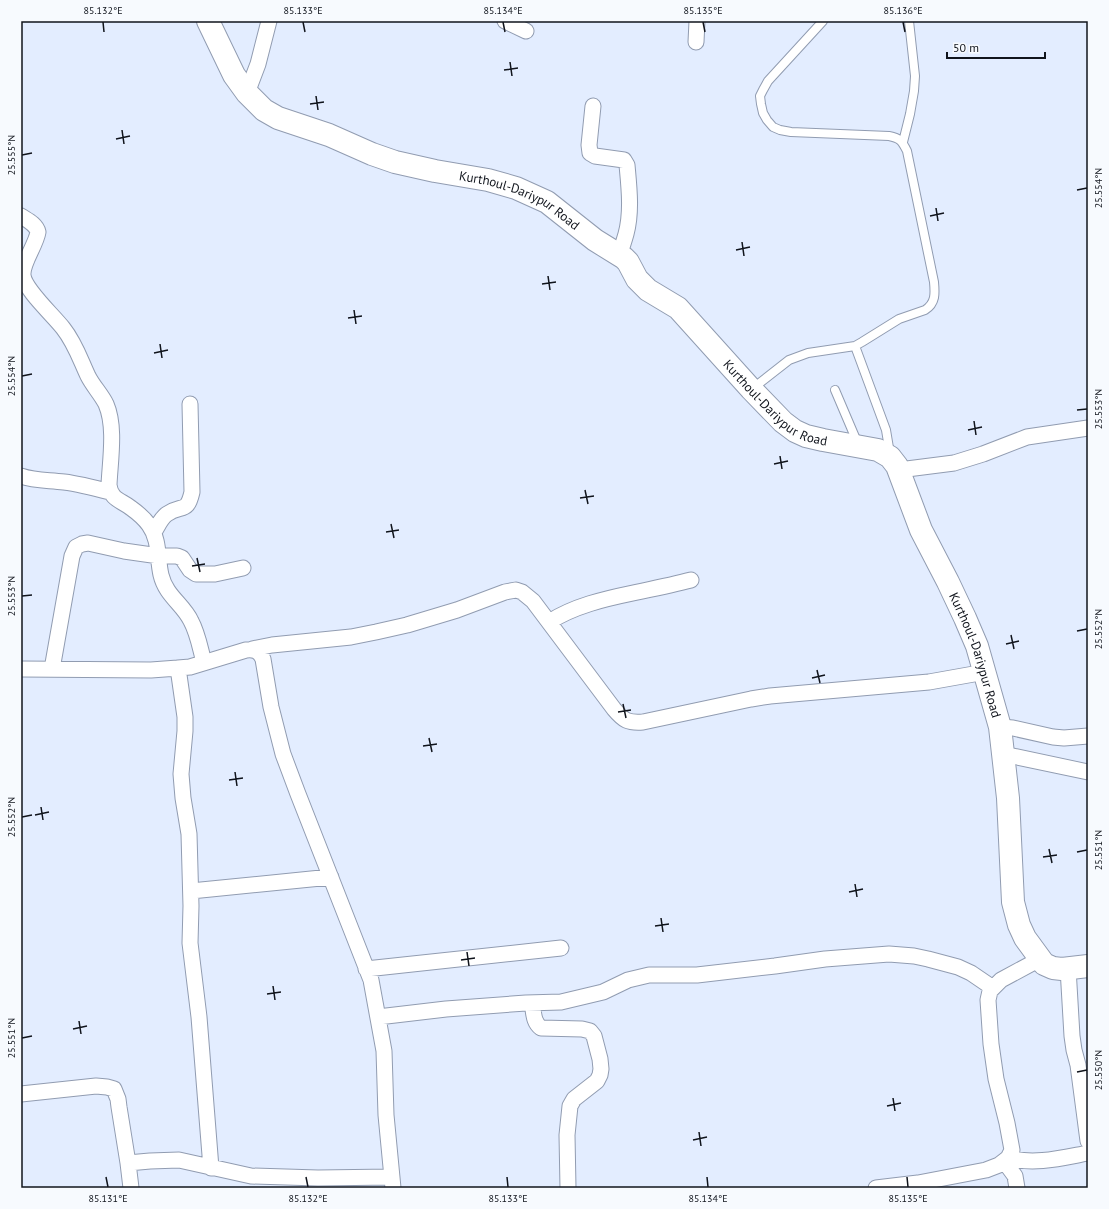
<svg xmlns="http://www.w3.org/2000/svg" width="1109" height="1209" viewBox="0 0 1109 1209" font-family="'PT Sans',sans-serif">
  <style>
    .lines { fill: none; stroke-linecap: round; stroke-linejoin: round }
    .lane-casing { stroke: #919cb1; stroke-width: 10 }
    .street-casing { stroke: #919cb1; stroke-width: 17 }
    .secondary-casing { stroke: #919cb1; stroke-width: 24 }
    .lane { stroke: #fff; stroke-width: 8 }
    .street { stroke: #fff; stroke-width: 15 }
    .secondary { stroke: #fff; stroke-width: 22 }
    .ticks { fill: none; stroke: #10141c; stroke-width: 1.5 }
    .labels { text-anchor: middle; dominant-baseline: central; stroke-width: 3; stroke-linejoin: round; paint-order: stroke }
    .street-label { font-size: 13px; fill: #10141c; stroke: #f7fafe }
    .neatline { fill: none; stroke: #10141c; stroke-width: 1.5 }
    .ticks-label { font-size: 10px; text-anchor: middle; fill: #10141c }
  </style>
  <rect width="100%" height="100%" fill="#e3edff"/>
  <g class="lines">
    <g class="lane-casing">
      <path id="lane" d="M903 142 910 114 914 91 915 76 909 21
        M855 346 886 430 890 454
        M752 389 789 360 808 353 855 346 862 342 899 319 925 310C936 303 935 293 934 282L907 151C902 141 900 138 889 136L791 132 780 130 773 127 767 120 763 113 761 104 760 96 763 90 768 81 823 21
        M835 390 858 444"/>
    </g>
    <g class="street-casing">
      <path id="street" d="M505 21 526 31
        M696 42 697 21
        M247 93 258 64 269 21
        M593 106 589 145 590 153 595 156 624 160 627 165C629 187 632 212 626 234 624 241 622 248 619 255
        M21 216C27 220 36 224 38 232 36 245 22 263 23 275 24 289 53 315 63 328 75 343 80 359 88 376 93 386 101 394 106 404 116 427 110 461 109 485 111 500 121 500 131 508 138 513 144 518 149 525 160 540 157 558 161 575 166 596 183 604 191 621 198 634 200 648 204 662
        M899 470 954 463 983 454 1027 437 1088 428
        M21 476C35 481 49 480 64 482 80 484 95 488 110 492
        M154 532C158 526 161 518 167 514 182 504 187 514 192 492L190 404
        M549 622C574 606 604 599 633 593 652 589 672 585 691 580
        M252 649 272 645 351 637 376 632 407 625 457 610 505 592 516 590 522 592 533 601 614 709C624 721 628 723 643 722L751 699 770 696 929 682 985 672
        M178 668 185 717V731L181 774 183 798 189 834 191 906 190 943 199 1017 211 1168
        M21 669 151 670 178 668 190 667 246 650C255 649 259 651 263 659L271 707 283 754 298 794 371 980 384 1051 386 1115 393 1188
        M52 669 72 556 76 547 82 544 88 543 124 551 159 556H177L182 558 190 570 196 574H215L243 568
        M1000 727 1013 728 1053 737 1064 738 1088 736
        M1003 754 1088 772
        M191 891 331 877
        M1068 968 1072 1036 1074 1050 1078 1065 1088 1141
        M366 969 561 948
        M532 1003C534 1013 533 1022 541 1028L582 1029 590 1031 594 1036 600 1059 601 1069 600 1075 597 1081 574 1099 570 1106 567 1135 568 1188
        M378 1017 446 1009 526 1003 561 1002 603 992 628 980 649 975H697L775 966 825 959 889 954 914 956 928 959 958 967 971 973 993 988
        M21 1094 96 1086 107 1087 114 1089 118 1099 119 1107 128 1163 131 1188
        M1008 1158C1035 1165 1061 1158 1088 1153
        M1004 1161 1015 1176 1017 1188
        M128 1163 150 1161 179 1160 251 1176 318 1178 391 1177
        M876 1188 918 1183 986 1170 999 1165 1008 1158 1012 1150 1007 1123 996 1079 991 1044 988 1000 990 991 1001 980 1040 959"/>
    </g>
    <g class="secondary-casing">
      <g id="secondary">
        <path id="s1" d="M208 21 234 75 247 93 264 110 278 118 329 135 372 154 395 162 435 171 488 180 516 188 547 202 595 240 624 258 628 262 637 279 648 290 678 308 751 389 783 422 795 431 806 436 823 440 878 450 890 457 897 466 921 530 948 582 965 618 977 646 1000 727 1008 798 1013 902 1019 925 1025 938 1044 964 1053 968 1062 969 1088 966"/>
      </g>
    </g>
    <use href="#lane" class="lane"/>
    <use href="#street" class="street"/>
    <use href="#secondary" class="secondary"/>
  </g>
  <path class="ticks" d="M103 22 104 32M303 22 305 32M503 22 505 32M703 22 705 32M903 22 905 32M510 62 512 76M504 70 518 68M316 96 318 110M310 104 324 102M122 130 124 144M116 139 130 136M22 155 32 153M1077 190 1087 188M936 208 938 221M930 216 944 213M742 242 744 256M736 250 750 247M548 276 550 290M542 284 556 282M354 310 356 324M348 318 362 316M160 344 162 358M154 353 168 350M22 376 32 374M1077 410 1087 409M974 421 976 435M968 430 982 427M780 456 782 469M774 464 788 461M585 490 588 504M580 498 594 496M391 524 394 538M386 532 399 530M197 558 200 572M192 566 205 564M22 596 32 595M1077 631 1087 629M1011 635 1014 649M1006 644 1019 641M817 670 820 683M812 678 825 675M623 704 626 718M618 712 631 710M429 738 432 752M423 746 437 744M235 772 237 786M229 780 243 778M41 807 43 820M35 815 49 812M22 817 32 815M1049 849 1052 863M1077 852 1087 850M1043 857 1057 855M855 884 857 897M849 892 863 889M661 918 663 932M655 926 669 924M467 952 469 966M461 960 475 958M273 986 275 1000M267 994 281 992M79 1021 81 1034M73 1029 87 1026M22 1038 32 1036M1077 1072 1087 1070M893 1098 895 1111M887 1106 901 1103M699 1132 701 1146M693 1140 707 1137M106 1177 108 1187M306 1177 308 1187M507 1177 508 1187M707 1177 708 1187M907 1177 908 1187"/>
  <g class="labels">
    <g class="street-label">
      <text stroke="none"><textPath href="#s1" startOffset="379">Kurthoul-Dariypur Road</textPath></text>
      <text stroke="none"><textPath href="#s1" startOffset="714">Kurthoul-Dariypur Road</textPath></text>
      <text stroke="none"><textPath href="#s1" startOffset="1062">Kurthoul-Dariypur Road</textPath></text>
    </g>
  </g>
  <rect width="1109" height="1209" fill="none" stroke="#f7fafe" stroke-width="44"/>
  <path d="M947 52v6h98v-6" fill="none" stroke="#10141c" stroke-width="2"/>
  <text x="953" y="52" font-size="12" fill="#10141c" stroke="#f7fafe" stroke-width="3" paint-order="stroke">50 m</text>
  <rect x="22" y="22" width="1065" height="1165" class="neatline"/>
  <g class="ticks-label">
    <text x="103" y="14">85.132°E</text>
    <text x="303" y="14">85.133°E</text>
    <text x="503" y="14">85.134°E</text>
    <text x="703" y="14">85.135°E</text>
    <text x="903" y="14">85.136°E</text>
    <text transform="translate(11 155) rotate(-90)" y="4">25.555°N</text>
    <text transform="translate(1098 188) rotate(-90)" y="4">25.554°N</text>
    <text transform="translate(11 376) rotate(-90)" y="4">25.554°N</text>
    <text transform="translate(1098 409) rotate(-90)" y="4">25.553°N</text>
    <text transform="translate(11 596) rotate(-90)" y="4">25.553°N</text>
    <text transform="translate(1098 629) rotate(-90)" y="4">25.552°N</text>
    <text transform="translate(11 817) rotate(-90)" y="4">25.552°N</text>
    <text transform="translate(1098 850) rotate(-90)" y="4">25.551°N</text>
    <text transform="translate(11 1038) rotate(-90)" y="4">25.551°N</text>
    <text transform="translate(1098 1070) rotate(-90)" y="4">25.550°N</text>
    <text x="108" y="1202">85.131°E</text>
    <text x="308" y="1202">85.132°E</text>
    <text x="508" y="1202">85.133°E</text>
    <text x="708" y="1202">85.134°E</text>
    <text x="908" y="1202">85.135°E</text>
  </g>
</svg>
